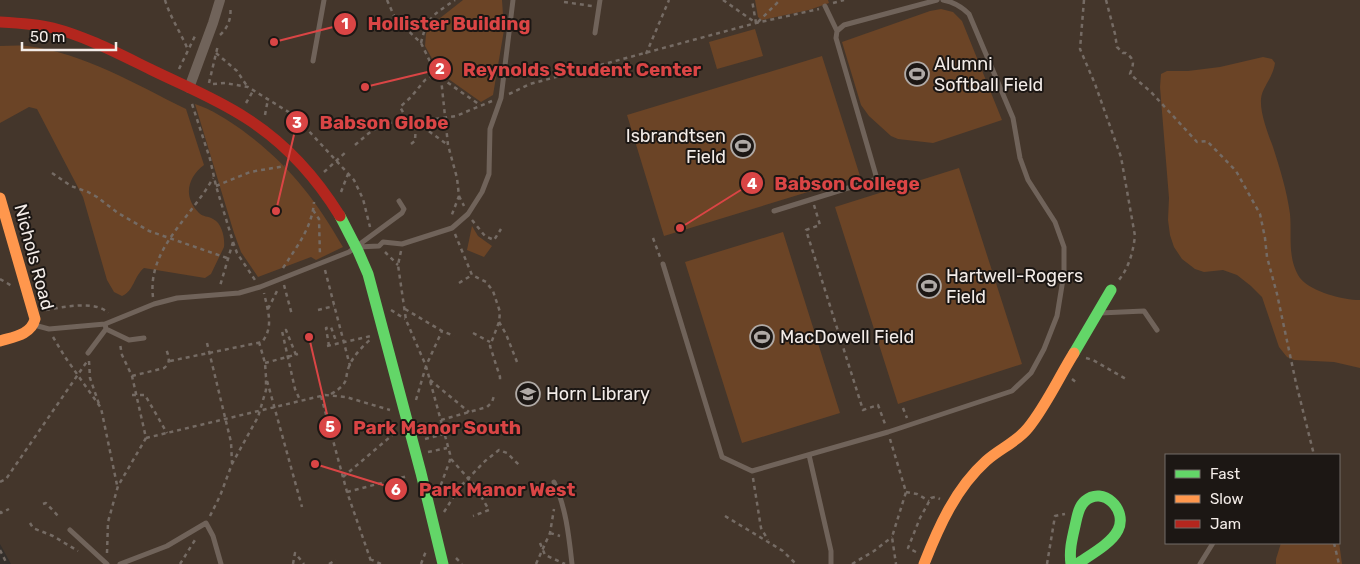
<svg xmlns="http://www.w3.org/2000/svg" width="1360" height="564" viewBox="0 0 1360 564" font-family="Rubik,sans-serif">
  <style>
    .built { fill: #44362b; fill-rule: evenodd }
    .green { fill: #6b4426 }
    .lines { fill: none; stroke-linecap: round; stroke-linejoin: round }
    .path { stroke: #756b64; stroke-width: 2.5; stroke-dasharray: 4 4; stroke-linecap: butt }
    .lane { stroke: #70635a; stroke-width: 5 }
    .street { stroke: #70635a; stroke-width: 10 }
    .fast { stroke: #63d668; stroke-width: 11 }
    .slow { stroke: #ff974d; stroke-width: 11 }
    .jam { stroke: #b3261e; stroke-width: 11 }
    .path-bridge { stroke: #756b64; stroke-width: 2.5; stroke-dasharray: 4 4; stroke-linecap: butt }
    .labels { text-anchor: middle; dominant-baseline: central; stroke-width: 4; stroke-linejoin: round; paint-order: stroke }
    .poi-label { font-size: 18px; fill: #f3ece8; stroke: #1c1714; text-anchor: start }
    .street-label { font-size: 18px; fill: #f3ece8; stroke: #1c1714 }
    .leader { fill: none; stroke: #da4545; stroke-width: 2 }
    .callout-dot { fill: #da4545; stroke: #1c1714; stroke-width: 2 }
    .mark-label { font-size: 15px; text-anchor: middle; font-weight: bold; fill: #fff }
    .callout-label { font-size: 19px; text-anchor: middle; font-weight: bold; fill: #da4545; stroke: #1c1714; stroke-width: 4; stroke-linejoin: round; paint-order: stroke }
  </style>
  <rect width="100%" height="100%" fill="#342f2b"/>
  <path class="built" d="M0 0H1360V564H11L0 544ZM1166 455H1339V543H1166Z"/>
  <path class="green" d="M463 0H502L504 30 493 95 481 102 440 73 425 46 426 34 430 26Z
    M755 0H828L829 3 809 10 762 20 758 17Z
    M941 9 953 12 962 21 1002 120 933 143 898 139 891 136 869 116 861 105 842 42 930 11Z
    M755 29 763 56 717 69 709 42Z
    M0 46C9 46 18 45 27 46 84 53 135 84 186 109L204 165C187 178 183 197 199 213 203 217 208 216 213 219 222 223 225 238 224 247L211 274 205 278 144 268C134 276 134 291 122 296L114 292 107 280 83 197 37 109 29 107 0 123Z
    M822 56 860 176 664 236 627 115Z
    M1263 57 1272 59 1275 63C1273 78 1262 87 1261 99 1260 114 1268 133 1273 147 1280 169 1287 191 1290 214 1292 236 1287 259 1300 278 1311 292 1343 300 1360 300V368L1334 362 1294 360 1287 357 1279 347 1262 297 1251 286 1237 275 1223 270 1204 272 1195 269 1182 259 1174 247 1170 235 1168 220 1169 198 1160 87 1161 74 1167 71H1188L1220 67Z
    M195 104C211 109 228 120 242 130 288 164 314 197 343 247L316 260 311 257 258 277 241 252 234 233Z
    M959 168 1022 364 898 404 835 207Z
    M472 226 478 236 492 246 484 257 467 250Z
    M783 232 840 413 742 443 685 262Z
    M1339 542 1342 564H1276V559L1281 543Z"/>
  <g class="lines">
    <path class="path" d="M165 0C170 17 181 33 188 50
      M387 0 395 18 421 43 436 74 441 78 448 145 457 178 459 196 451 217
      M723 0 756 23 752 0
      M1084 0 1080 49 1095 84 1121 157 1135 236C1133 252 1129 268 1118 281
      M1106 0 1115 34 1117 47 1123 53H1126C1135 60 1134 63 1130 74L1151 92 1197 142 1207 141 1236 171 1260 214 1265 238 1267 257 1277 294 1296 383 1314 455
      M564 2 592 6
      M833 3 844 0
      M758 22 780 0
      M220 35C228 28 232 17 230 6
      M421 43C427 17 433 15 455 0
      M216 53 237 71 247 86
      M646 54 669 0
      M179 69 195 36
      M441 78 480 105
      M209 83 218 45
      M213 84 225 83 248 87 295 116 354 180 363 199 370 227
      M509 94 530 84 756 23 819 9
      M246 103 253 91
      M192 104 210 159 216 186 233 242 220 286
      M265 115 268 99
      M407 119 400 107 411 97 425 80 436 74
      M411 144 415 141 416 122 448 145
      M355 145 369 133 384 124 408 120 416 122 456 116 492 101
      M324 172 347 151
      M52 173 71 186 88 192 97 197 118 213 149 231 227 258
      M216 186 250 172 285 166
      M341 192 348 174
      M459 196 464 206
      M814 205 820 225 806 230 863 410 878 405 885 424
      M313 210 319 219 320 256
      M472 220 485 236 494 240 501 229
      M455 234 472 275 486 282 493 291 500 312 499 322 490 346 500 377V383
      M653 238 660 257
      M233 242 237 253 255 280
      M401 251 398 265 406 320 426 366 450 454V460L439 490
      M385 252 398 265
      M283 268C297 246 312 228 314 202
      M325 270 350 366
      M0 279 12 286
      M459 283 472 275
      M284 285 292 315
      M153 297C147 249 192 217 213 178
      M268 309 278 289
      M405 309 442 331 454 336
      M46 310C63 307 96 300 108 313
      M318 310 334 306
      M391 310 405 319
      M499 322 506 334 517 362
      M473 333 490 342
      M53 337 65 357 101 408 117 485
      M259 342 265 363 266 377 302 507
      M207 343 231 442 232 463
      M327 346 371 336
      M329 346 326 328 331 327 337 344
      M296 355 286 330 282 331 295 389 300 400
      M1086 358 1093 360 1126 379
      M89 361 90 378 99 404
      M170 361 262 342C274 327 268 311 264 293
      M265 363 298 354
      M132 376 164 368C172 362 168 356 166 348
      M1072 379 1077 383
      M430 380 469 412
      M331 394C353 381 342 379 351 362 356 353 364 345 372 338
      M132 395H145L167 433
      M321 396 347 492 372 564
      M416 400 426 366 442 331
      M903 408 907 418
      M441 420 487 407 492 402 494 396
      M146 438 325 395 346 397 390 410
      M425 439 444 434
      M890 439 906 492 892 537 896 564
      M428 452 447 448
      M451 459 475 486 489 510 473 516
      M343 477 397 431
      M753 478 761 528 768 540
      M0 482 6 479 88 360
      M347 492 408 476
      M906 492 917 494 929 501
      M43 504 46 503 60 518
      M0 511 1 513 9 509
      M444 512 459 488 485 461 499 450 507 453 520 466
      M210 516 220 496 232 464 258 417 266 390V377
      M725 516 783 551 796 564
      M30 523 33 528 53 536 78 551
      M550 533 560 536
      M1334 543 1339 564
      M0 550 7 564
      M916 552 908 548 920 518 931 498 935 497 940 499
      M107 553 108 522 118 486 146 438 132 376 122 355 120 344
      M456 558 462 564
      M370 559 381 564
      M180 564 195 540
      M293 564 295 553 304 564
      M329 564 336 560
      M421 564 426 551
      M536 564 550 533 554 509
      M852 564 874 551 892 537
      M1047 564 1055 516 1065 514"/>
    <path class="lane" d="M825 6 837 31
      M595 33 600 0
      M313 61 324 0
      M774 211 877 179 836 38 837 31 844 25 937 0
      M358 247 379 246 383 242 402 244 452 228 468 214 482 192 489 174 490 129 501 98 513 0
      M663 264 722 457 752 471 888 432 1012 391 1031 373 1044 349 1057 316 1064 273V247L1055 222 1028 180 1020 158 1013 118 969 14C961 6 954 2 943 0
      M1100 313 1144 311 1157 330
      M105 324 106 329 129 340 144 338
      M34 325 49 329 105 324 154 304 177 298 239 293 260 287 349 252 402 213 404 209 399 201
      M88 353 106 329
      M809 455 831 551V564
      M554 482C566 507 569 537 572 564
      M70 530 107 564
      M120 564 167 546 206 523 213 536 221 564
      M1200 564 1213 543"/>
    <path class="street" d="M189 88 213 23 220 0"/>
    <path class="fast" d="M340 216 358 251 368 274 421 473 443 564
      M1074 353 1111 290
      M1071 564C1069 551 1072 539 1075 526 1077 518 1078 507 1085 501 1103 485 1128 510 1118 530 1111 544 1090 555 1077 564"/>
    <path class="slow" d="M0 198 35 319C31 335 13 337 0 341
      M924 564C939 526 956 488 986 461 999 449 1017 442 1028 428 1046 406 1059 377 1074 353"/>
    <path class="jam" d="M0 22C18 23 36 24 53 28 88 37 121 55 154 71 185 86 217 99 246 118 284 142 316 177 340 216"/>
    <path class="path-bridge" d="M540 543 545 555 565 564"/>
  </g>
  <defs>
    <g id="stadium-ring" transform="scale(1.25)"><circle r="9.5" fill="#1c1714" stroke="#b0aaa6" stroke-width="1.5"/><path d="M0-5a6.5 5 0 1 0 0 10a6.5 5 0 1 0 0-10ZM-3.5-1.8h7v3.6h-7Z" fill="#b0aaa6"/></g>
    <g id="university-ring" transform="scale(1.25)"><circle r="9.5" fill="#1c1714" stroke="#b0aaa6" stroke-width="1.5"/><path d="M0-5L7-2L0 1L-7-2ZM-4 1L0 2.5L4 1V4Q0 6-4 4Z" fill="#b0aaa6"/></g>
  </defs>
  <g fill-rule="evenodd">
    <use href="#stadium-ring" x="917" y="74"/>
    <use href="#stadium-ring" x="743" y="146"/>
    <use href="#stadium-ring" x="929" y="286"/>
    <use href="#stadium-ring" x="762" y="337"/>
    <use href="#university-ring" x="528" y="394"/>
  </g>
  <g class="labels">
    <g class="poi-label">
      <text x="934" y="64">Alumni<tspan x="934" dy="21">Softball Field</tspan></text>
      <text x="726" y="136" text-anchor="end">Isbrandtsen<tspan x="726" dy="21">Field</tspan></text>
      <text x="946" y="276">Hartwell-Rogers<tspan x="946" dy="21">Field</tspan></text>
      <text x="780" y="337">MacDowell Field</text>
      <text x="546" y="394">Horn Library</text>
    </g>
    <g class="street-label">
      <text transform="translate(34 257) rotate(75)">Nichols Road</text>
    </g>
  </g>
  <path class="leader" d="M274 42L345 24M365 87L440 69M276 211L297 122M680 228L752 183M309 337L330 427M315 464L396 489"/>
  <g class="callout-dot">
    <circle cx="274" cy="42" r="5"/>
    <circle cx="365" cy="87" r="5"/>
    <circle cx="276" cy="211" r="5"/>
    <circle cx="680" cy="228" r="5"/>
    <circle cx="309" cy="337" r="5"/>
    <circle cx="315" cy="464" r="5"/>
    <circle cx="345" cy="24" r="12"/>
    <circle cx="440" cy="69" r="12"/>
    <circle cx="297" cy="122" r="12"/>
    <circle cx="752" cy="183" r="12"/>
    <circle cx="330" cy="427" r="12"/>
    <circle cx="396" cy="489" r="12"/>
  </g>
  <g class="mark-label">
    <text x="345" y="29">1</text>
    <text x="440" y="74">2</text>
    <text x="297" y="128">3</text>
    <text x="752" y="189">4</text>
    <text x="330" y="432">5</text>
    <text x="396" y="495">6</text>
  </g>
  <g class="callout-label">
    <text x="449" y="30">Hollister Building</text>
    <text x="582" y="76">Reynolds Student Center</text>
    <text x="384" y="129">Babson Globe</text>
    <text x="847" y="190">Babson College</text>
    <text x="437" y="434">Park Manor South</text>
    <text x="497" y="496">Park Manor West</text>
  </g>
  <rect x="1165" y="454" width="175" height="90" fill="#1c1714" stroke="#726c69"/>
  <rect x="1175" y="470" width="25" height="8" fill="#63d668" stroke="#726c69"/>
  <text x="1210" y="479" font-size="15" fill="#f3ece8">Fast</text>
  <rect x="1175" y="495" width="25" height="8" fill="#ff974d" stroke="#726c69"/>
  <text x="1210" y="504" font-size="15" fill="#f3ece8">Slow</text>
  <rect x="1175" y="520" width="25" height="8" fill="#b3261e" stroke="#726c69"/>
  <text x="1210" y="529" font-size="15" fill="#f3ece8">Jam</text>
  <path d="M22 42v8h94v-8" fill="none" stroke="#f3ece8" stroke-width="2.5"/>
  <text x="30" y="42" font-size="15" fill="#f3ece8" stroke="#1c1714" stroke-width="4" paint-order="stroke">50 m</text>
</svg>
